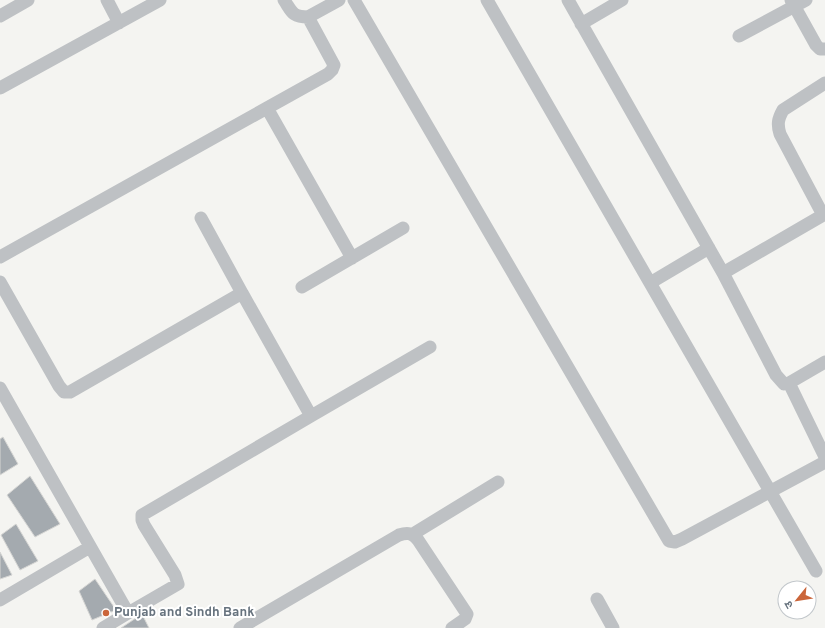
<svg xmlns="http://www.w3.org/2000/svg" width="825" height="628" viewBox="0 0 825 628" font-family="Overpass,'Noto Sans Devanagari',sans-serif">
  <style>
    .building { fill: #a4aaaf; stroke: #d6d6d4 }
    .lines { fill: none; stroke-linecap: round; stroke-linejoin: round }
    .street { stroke: #bec1c4; stroke-width: 13 }
    .poi-dot { fill: #cb663b; stroke: #fff; stroke-width: 1.5 }
    .labels { text-anchor: middle; dominant-baseline: central; stroke-width: 4; stroke-linejoin: round; paint-order: stroke }
    .poi-label { font-size: 13px; font-weight: bold; fill: #67737e; stroke: #fff; text-anchor: start }
  </style>
  <rect width="100%" height="100%" fill="#f4f4f1"/>
  <path class="building" d="M3 437 18 464 0 475V439Z
    M30 476 60 524 35 537 7 495Z
    M16 524 38 561 20 570 1 535Z
    M0 552 12 575 0 579Z
    M95 579 116 610 92 620 79 591Z
    M142 614 149 628H121Z"/>
  <g class="lines">
    <path class="street" d="M107 0 119 23
      M284 0C292 12 292 17 308 17
      M354 0 669 541 675 542 682 539 825 462
      M487 0 816 571
      M568 0 723 273 776 375 784 384 789 383 825 362
      M791 0 816 45 820 49H825
      M0 16 28 0
      M581 24 622 0
      M739 36 806 0
      M0 88 160 0
      M267 108 352 258
      M823 215 780 134C777 124 778 119 783 110L825 83
      M201 218 242 293
      M0 257 328 74 332 70 334 65 308 17 339 0
      M723 273 825 214
      M0 282 59 386 64 392H70L242 293 311 416 142 515V520L144 525 175 575 178 584 128 613
      M650 283 709 248
      M302 287 403 228
      M789 383 825 457
      M0 388 128 613 103 628
      M311 416 430 347
      M413 534 498 482
      M597 599 613 628
      M0 600 90 547
      M240 628 399 535C408 532 412 533 418 540L467 614 465 619 452 628"/>
  </g>
  <circle class="poi-dot" cx="106" cy="613" r="4"/>
  <g class="labels">
    <g class="poi-label">
      <text x="114" y="613">Punjab and Sindh Bank</text>
    </g>
  </g>
  <g transform="translate(797 600) rotate(240)"><circle r="19" fill="#ffffff" stroke="#c2c7cb"/>
  <path d="M0-3L7 15L0 10L-7 15Z" fill="#cb663b"/>
  <text y="-6" font-size="11" font-weight="bold" text-anchor="middle" fill="#67737e">उ</text>
  </g>
</svg>
